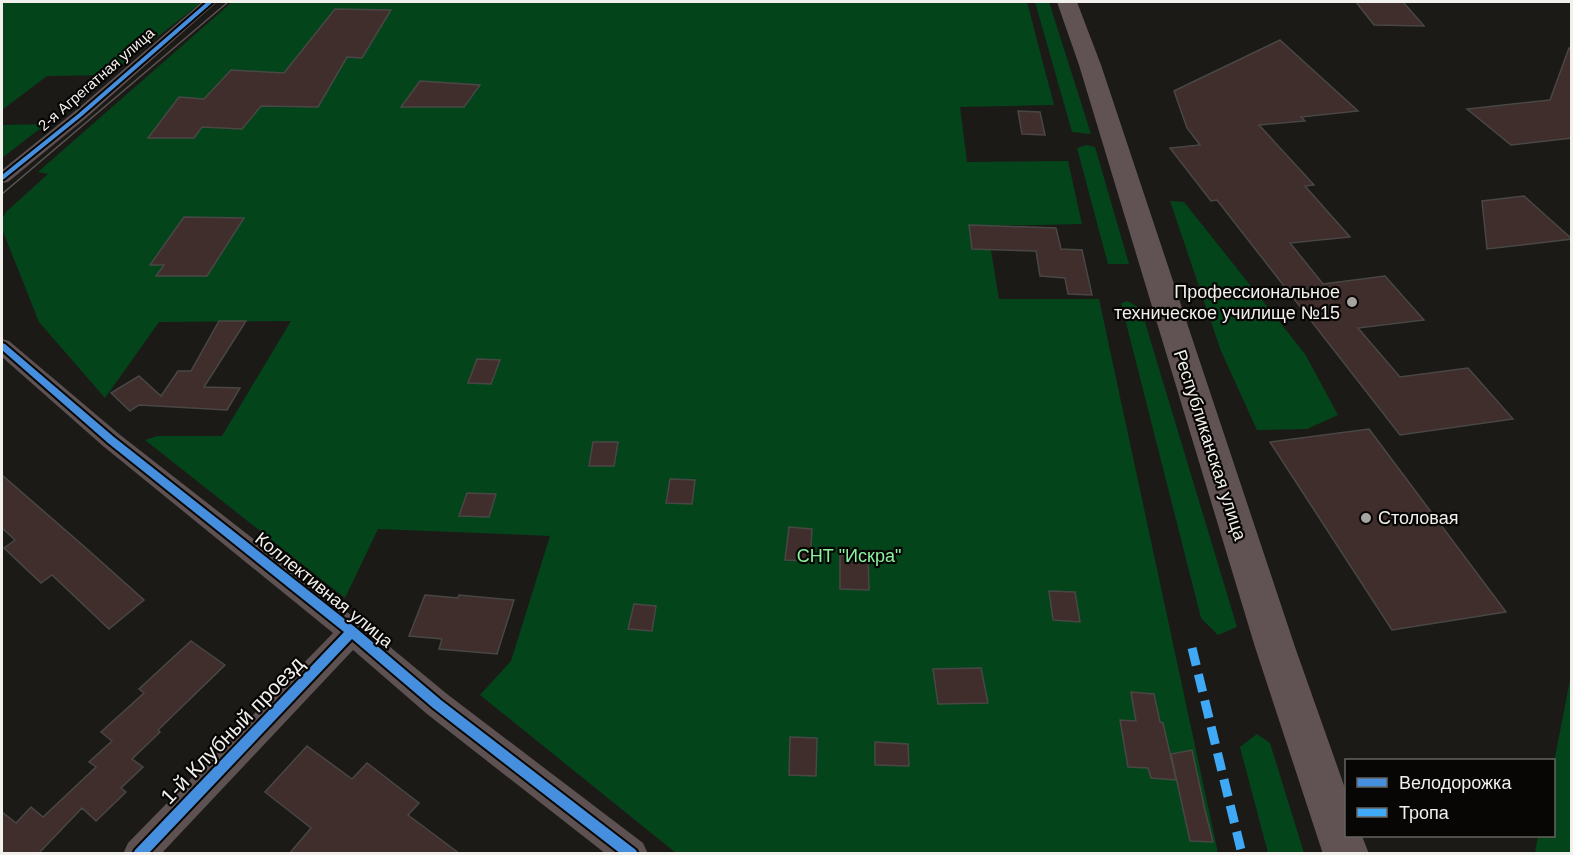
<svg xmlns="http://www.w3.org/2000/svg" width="1573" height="855" viewBox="0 0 1573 855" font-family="Arial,sans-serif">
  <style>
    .green { fill: #04441b }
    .building { fill: #3f2e2b; stroke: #494745; stroke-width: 1.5 }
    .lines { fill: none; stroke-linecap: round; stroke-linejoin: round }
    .minor { fill: #5d5152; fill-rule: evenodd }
    .secondary { fill: #615353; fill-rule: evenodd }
    .tram { stroke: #5c5654; stroke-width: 1.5 }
    .quiet { stroke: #3fa9f5; stroke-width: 9; stroke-dasharray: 18 9; stroke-linecap: butt }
    .cycleway-casing { stroke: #070604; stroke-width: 4 }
    .cycleway { fill: #468fdf; fill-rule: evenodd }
    .poi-dot { fill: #a7a5a2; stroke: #070604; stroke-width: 2 }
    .labels { text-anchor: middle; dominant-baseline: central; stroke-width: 4.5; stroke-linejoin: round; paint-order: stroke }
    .far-street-label { font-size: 15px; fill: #f2f0ed; stroke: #070604 }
    .poi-label { font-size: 18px; fill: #f2f0ed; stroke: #070604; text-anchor: end }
    .street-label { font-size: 18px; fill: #f2f0ed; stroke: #070604 }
    .park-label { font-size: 18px; fill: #89f2a0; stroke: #070604 }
    .near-street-label { font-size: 21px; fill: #f2f0ed; stroke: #070604 }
  </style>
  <rect width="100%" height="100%" fill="#1c1a17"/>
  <path class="green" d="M2 2H202L109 75 47 76 2 110Z
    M232 2H1027L1054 105 960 107 967 162 1068 161 1082 224 987 226 999 299H1099L1218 853H676L480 695 511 661 550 536 378 529 345 598 145 440 157 436H222L291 321 159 322 105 398 39 322 2 229V219L6 212 48 174 38 172Z
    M1035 2H1049L1091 134 1072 132Z
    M46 124 2 158V125Z
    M1087 145 1095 147 1129 264H1108L1077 148Z
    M1170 201 1184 202 1305 354 1338 415 1307 429 1257 430 1221 351Z
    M1128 301 1141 309 1237 627 1218 635 1201 618 1121 303Z
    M1571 675V853H1535L1538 836H1554V762Z
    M1257 734 1270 743 1304 853H1268L1240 747Z"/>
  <path class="building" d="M1356 2H1403L1424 26 1374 25Z
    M335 9 391 10 362 58 347 57 318 107 261 106 242 129 202 127 194 138H148L179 97 204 99 231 70 284 73Z
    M1280 40 1358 111 1301 117 1305 121 1259 125 1314 185 1305 186 1350 237 1290 243 1323 284 1385 276 1424 320 1358 328 1400 377 1468 368 1513 419 1400 435 1217 200 1211 201 1170 148 1200 145 1187 128 1174 91Z
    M1569 48 1572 49V138L1511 145 1467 109 1550 100Z
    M420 81 480 85 464 107H401Z
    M1018 111 1040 112 1045 135 1022 134Z
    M1524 196 1572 239 1487 249 1482 201Z
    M184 217 244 218 207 276H156L164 265H150Z
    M969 225 1056 228 1061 249 1082 250 1092 295 1068 294 1065 278 1040 276 1036 251 972 249Z
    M219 321H246L204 387 240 388 227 410 139 405 130 411 111 393 139 376 161 396 178 371H191Z
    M477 359 500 360 491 384 468 383Z
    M1369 429 1506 612 1392 630 1270 442Z
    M593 442H618L614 466H589Z
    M2 475 87 549 144 600 109 629 52 575 41 583 4 548 15 540 2 528Z
    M670 479 695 480 692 504 666 503Z
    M467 493 496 494 489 517 459 516Z
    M789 527 812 529 810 561 785 560Z
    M840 555 868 556 869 590 840 589Z
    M1049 591 1075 592 1080 622 1053 620Z
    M425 595 458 598 459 595 514 600 497 654 439 649 442 639 409 636Z
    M634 604 656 606 652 631 628 629Z
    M191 641 225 665 158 730 160 732 132 759 143 767 121 788 126 792 96 821 82 808 38 854H2V812L16 823 31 807 43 817 96 767 89 762 112 741 101 732 144 693 139 689Z
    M981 668 988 703 938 704 933 669Z
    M1131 692 1154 694 1160 722 1163 723 1176 780 1151 778 1148 768 1128 767 1120 720 1136 721Z
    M790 737 817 738 816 776 789 775Z
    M875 742 908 744 909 766 875 765Z
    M307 746 352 779 367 763 419 803 408 815 460 854H289L311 828 265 792Z
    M1192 750 1205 810 1213 842 1190 841 1171 754Z"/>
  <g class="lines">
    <path class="minor" d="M202 2H217L86 118 8 182 2 183V170L74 112Z
      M2 339 9 341 119 434 361 623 447 694 643 843 648 854H606L427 714 353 650 161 854H123L128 843 333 633 103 446 2 357Z"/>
    <path class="secondary" d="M1057 2H1077L1101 65 1295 647 1346 791V836H1362L1369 854H1323L1255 647 1079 65Z"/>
    <path class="tram" d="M2 194 228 2"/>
    <path class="quiet" d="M1192 648 1242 854"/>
    <g class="cycleway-casing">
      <path id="cycleway" d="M207 2H213L82 116 4 179 2 180V175L78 114Z
        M2 343 5 344 114 437 356 628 441 700 636 850 638 854H621L433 708 352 639 148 854H133L135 850 344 632 108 443 2 350Z"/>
    </g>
    <use href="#cycleway" class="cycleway"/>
  </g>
  <g class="poi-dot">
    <circle cx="1352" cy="302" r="6"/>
    <circle cx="1366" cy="518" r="6"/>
  </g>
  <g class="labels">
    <g class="far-street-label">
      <text transform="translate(96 79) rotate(-41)">2-я Агрегатная улица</text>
    </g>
    <g class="poi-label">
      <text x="1340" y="292">Профессиональное<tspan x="1340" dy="21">техническое училище №15</tspan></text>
      <text x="1378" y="518" text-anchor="start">Столовая</text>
    </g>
    <g class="street-label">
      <text transform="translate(1210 445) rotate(72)">Республиканская улица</text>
      <text transform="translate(324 590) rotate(39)">Коллективная улица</text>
    </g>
    <g class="park-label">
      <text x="849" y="556">СНТ "Искра"</text>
    </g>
    <g class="near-street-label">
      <text transform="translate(232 730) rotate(-46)">1-й Клубный проезд</text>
    </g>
  </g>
  <rect width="1573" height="855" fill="none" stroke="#f2f0ed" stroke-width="6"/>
  <rect x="1345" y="759" width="210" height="78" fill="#070604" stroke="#656461" stroke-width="1.5"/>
  <rect x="1357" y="778" width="30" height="9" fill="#468fdf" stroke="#656461" stroke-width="1.5"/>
  <text x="1399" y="789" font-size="18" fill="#f2f0ed">Велодорожка</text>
  <rect x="1357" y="808" width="30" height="9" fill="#3fa9f5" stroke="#656461" stroke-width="1.5"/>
  <text x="1399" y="819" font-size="18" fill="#f2f0ed">Тропа</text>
</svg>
